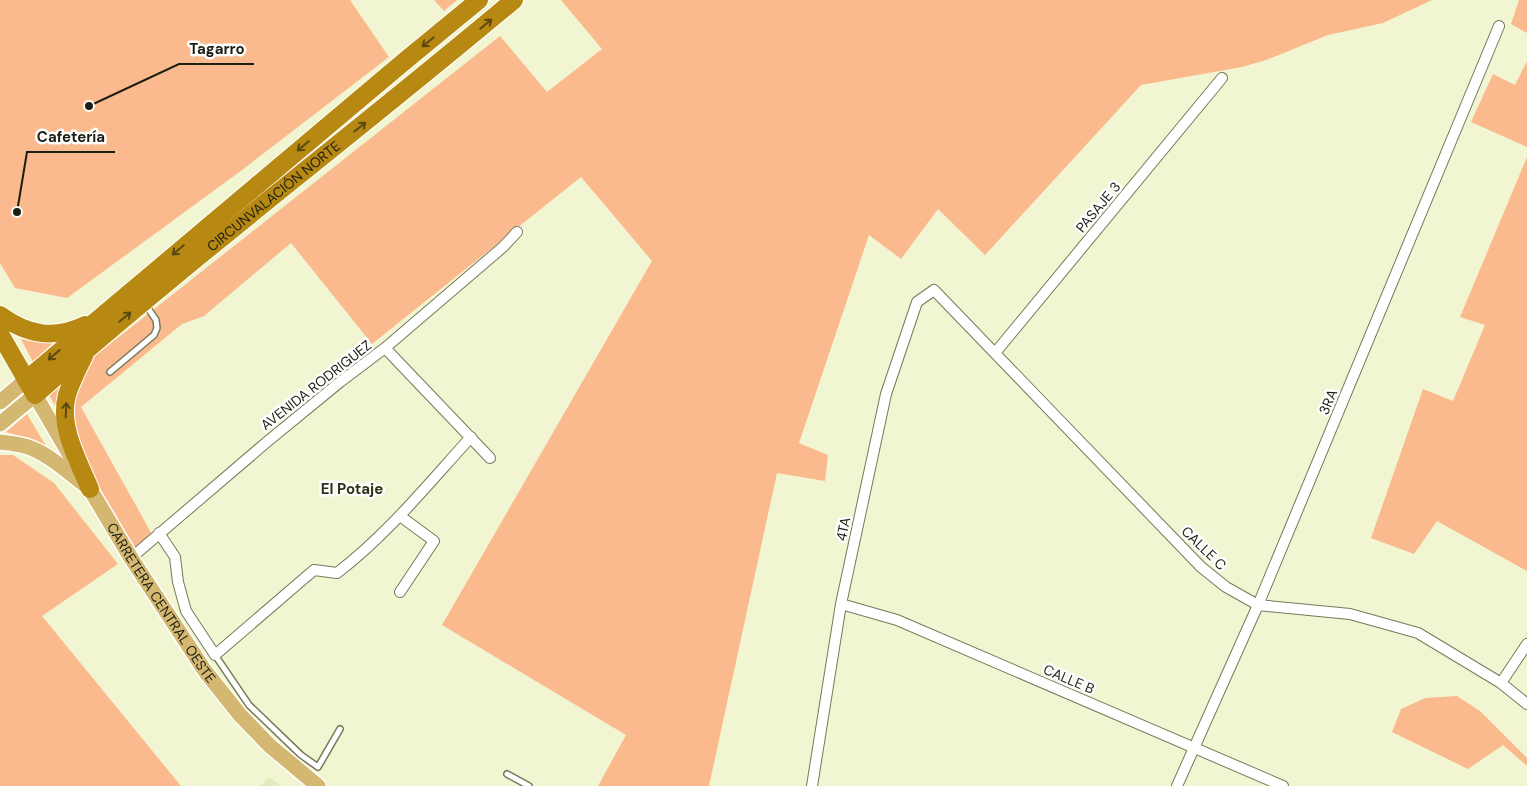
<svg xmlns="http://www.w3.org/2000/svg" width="1527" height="786" viewBox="0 0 1527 786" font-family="'DM Sans',sans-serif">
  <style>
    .built { fill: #e5eabe }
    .green { fill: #fbba8d }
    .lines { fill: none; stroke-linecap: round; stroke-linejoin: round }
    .lane-casing { stroke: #777a5a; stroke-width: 8 }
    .street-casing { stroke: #777a5a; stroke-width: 12 }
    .primary-casing { stroke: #fff; stroke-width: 18 }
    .highway-casing { stroke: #fff; stroke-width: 20 }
    .lane { stroke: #fff; stroke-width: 5 }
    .street { stroke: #fff; stroke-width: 10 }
    .primary { stroke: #d4b871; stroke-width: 15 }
    .highway { stroke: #b78912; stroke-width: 18 }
    .oneway { stroke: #5b4912 }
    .labels { text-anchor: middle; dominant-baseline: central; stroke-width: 5; stroke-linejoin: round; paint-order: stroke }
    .street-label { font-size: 14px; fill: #1d1e12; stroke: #fefefe }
    .neighbourhood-label { font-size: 15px; font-weight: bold; fill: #313315; stroke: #fefefe }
    .leader { fill: none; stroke: #1d1e12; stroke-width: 2 }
    .callout-dot { fill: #1d1e12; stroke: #fefefe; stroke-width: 2 }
    .callout-label { font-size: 15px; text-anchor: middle; font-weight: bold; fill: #1d1e12; stroke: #fefefe; stroke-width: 5; stroke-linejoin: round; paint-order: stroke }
  </style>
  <rect width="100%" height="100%" fill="#f1f5d1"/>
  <path class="built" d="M269 777 281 786H260Z"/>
  <path class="green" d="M0 0H350L389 57 238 173 67 298 15 288 0 263Z
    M434 0H457L444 11Z
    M561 0H1432L1383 23 1328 35 1266 60 1242 67 1141 85 985 255 938 209 901 259 869 235 799 443 828 455 825 481 777 473 709 786H598L626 735 442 625 652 261 581 177 372 344 291 243 204 316 182 324 81 407 154 538 131 558 67 429 77 370 500 36 547 92 602 49Z
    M1519 0H1527V33L1511 24Z
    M1527 61V147L1471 122 1493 74 1515 85Z
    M1527 157V571L1437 521 1414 554 1371 538 1423 389 1453 401 1485 325 1460 317Z
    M21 339 53 343 33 362Z
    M61 381 57 409 48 393Z
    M27 414 49 451 26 439 6 432Z
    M0 455H13L54 483 118 564 42 616 181 786H0Z
    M1457 696 1480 711 1527 758V766L1503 745 1468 769 1392 732 1401 709 1425 698Z"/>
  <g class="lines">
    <g class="lane-casing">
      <path id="lane" d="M110 372 154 335 157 328 156 320 145 304
        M215 655 249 705 301 755 318 767 340 729
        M507 774 529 786"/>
    </g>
    <g class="street-casing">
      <path id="street" d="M385 348 490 458
        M995 353 1222 78
        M159 533 175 557 178 582 186 611 215 655 314 570 337 573C388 534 428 484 471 437
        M131 558 268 441 340 382 385 348 503 247 517 232
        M400 592 434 541 400 516
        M841 604 897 620 1283 786
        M1501 683 1527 644
        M812 786 841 604 886 394 917 302 934 290 1201 567 1226 587 1258 605 1350 614 1418 633 1501 683 1527 704
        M1177 786 1258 605 1499 26"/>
    </g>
    <g class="primary-casing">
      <g id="primary">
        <path d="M0 402 26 380"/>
        <path d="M0 424 35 395 70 455"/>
        <path d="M0 442C10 443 22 444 31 448 53 457 71 475 90 489"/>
        <path id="s1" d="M84 479 131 558 205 671 240 715 270 746 318 786"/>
      </g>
    </g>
    <g class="highway-casing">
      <g id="highway">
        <path d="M0 315C27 335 54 340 85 325"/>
        <path id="s2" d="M0 334 35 395C190 258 356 133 514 0"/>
        <path d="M84 356C78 368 71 382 67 395 58 426 79 462 90 489"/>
        <path d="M26 380 406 60 479 0"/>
      </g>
    </g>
    <use href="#lane" class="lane"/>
    <use href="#street" class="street"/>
    <use href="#primary" class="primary"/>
    <use href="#highway" class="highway"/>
  </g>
  <defs><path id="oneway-shaft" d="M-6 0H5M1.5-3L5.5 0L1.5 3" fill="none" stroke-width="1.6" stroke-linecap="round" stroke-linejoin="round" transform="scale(1.25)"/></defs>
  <g class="oneway">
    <use href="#oneway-shaft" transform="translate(486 24) rotate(-40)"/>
    <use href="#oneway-shaft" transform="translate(428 42) rotate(141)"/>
    <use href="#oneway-shaft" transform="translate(360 127) rotate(-39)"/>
    <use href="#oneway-shaft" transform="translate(303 146) rotate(140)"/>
    <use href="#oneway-shaft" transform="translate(178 250) rotate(140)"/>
    <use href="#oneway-shaft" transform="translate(125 317) rotate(-40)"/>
    <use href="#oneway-shaft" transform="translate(54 355) rotate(139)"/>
    <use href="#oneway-shaft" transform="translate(66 410) rotate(-88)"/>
  </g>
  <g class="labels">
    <g class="street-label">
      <text stroke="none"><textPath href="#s2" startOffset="381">CIRCUNVALACIÓN NORTE</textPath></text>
      <text transform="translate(1098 207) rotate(-50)">PASAJE 3</text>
      <text transform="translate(316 385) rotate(-38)">AVENIDA RODRIGUEZ</text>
      <text transform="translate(1328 402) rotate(-67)">3RA</text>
      <text transform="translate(843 529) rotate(-78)">4TA</text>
      <text transform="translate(1204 548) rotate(44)">CALLE C</text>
      <text stroke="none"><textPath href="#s1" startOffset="146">CARRETERA CENTRAL OESTE</textPath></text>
      <text transform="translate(1069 679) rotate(23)">CALLE B</text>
    </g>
    <g class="neighbourhood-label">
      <text x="352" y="489">El Potaje</text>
    </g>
  </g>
  <path class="leader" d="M89 106L179 64H254M17 212L27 152H115"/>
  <g class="callout-dot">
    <circle cx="89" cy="106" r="5"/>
    <circle cx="17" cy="212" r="5"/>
  </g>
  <g class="callout-label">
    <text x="217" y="54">Tagarro</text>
    <text x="71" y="142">Cafetería</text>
  </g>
</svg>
